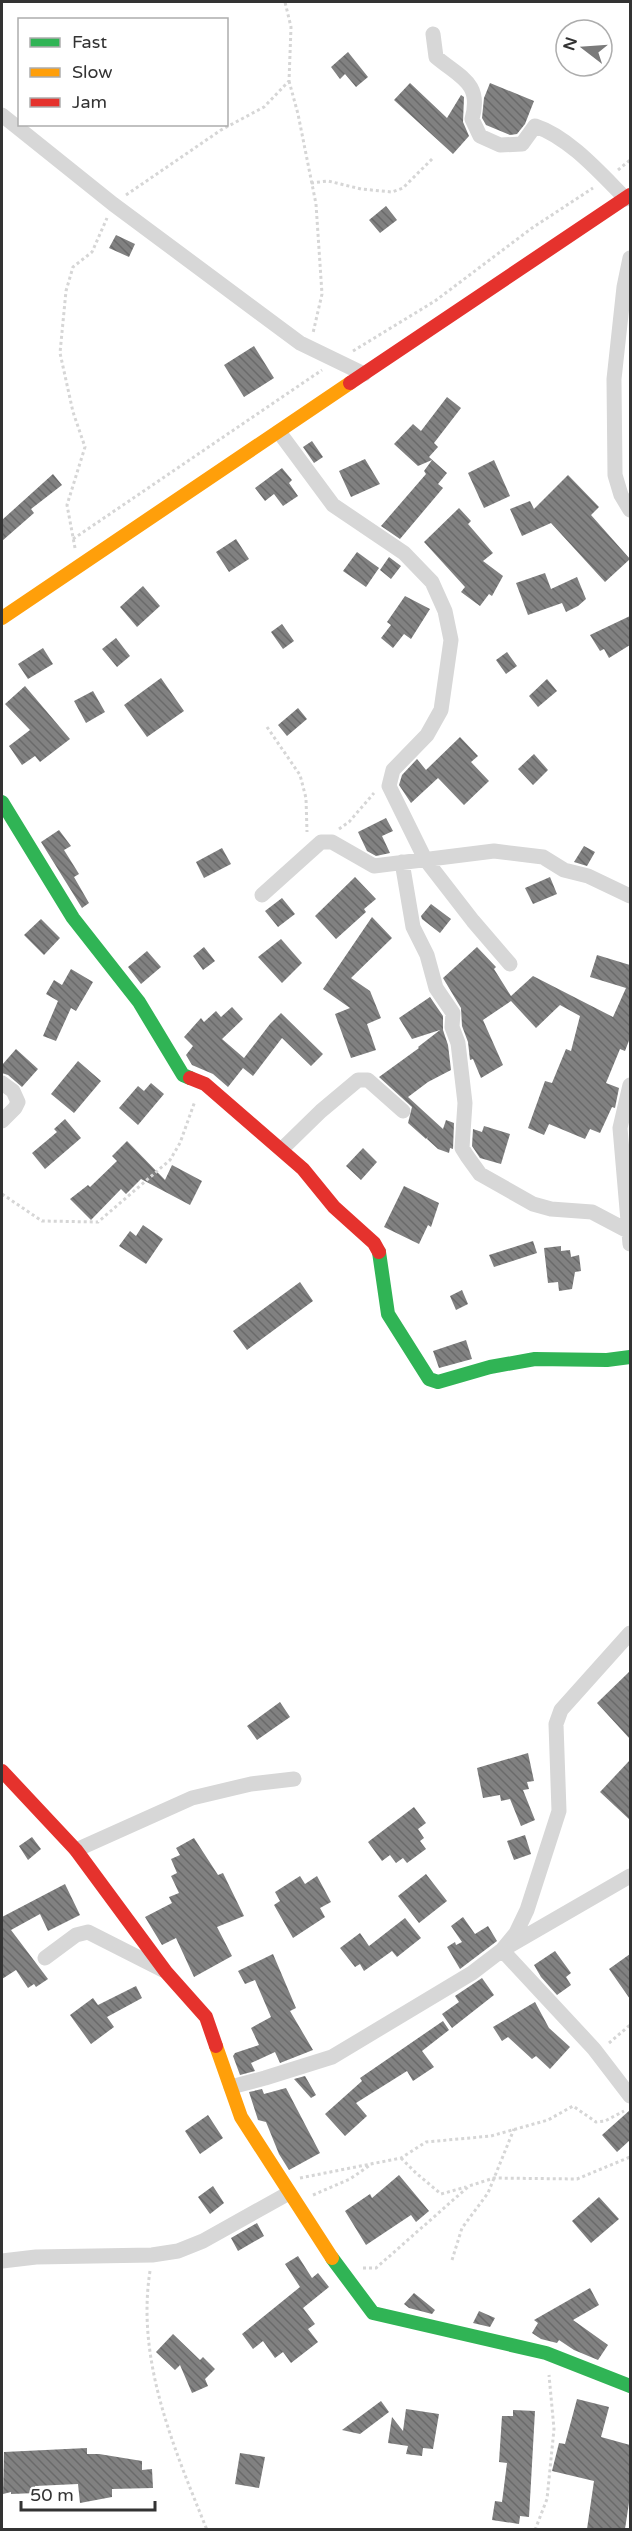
<svg xmlns="http://www.w3.org/2000/svg" width="632" height="2531" viewBox="0 0 632 2531" font-family="'Varela Round',sans-serif">
  <style>
    .building { fill: url(#building-back-hatch) }
    .lines { fill: none; stroke-linecap: round; stroke-linejoin: round }
    .path { stroke: #d6d6d6; stroke-width: 3; stroke-dasharray: 3 3; stroke-linecap: butt }
    .street { stroke: #d7d7d7; stroke-width: 15 }
    .fast { stroke: #30b455; stroke-width: 14 }
    .slow { stroke: #ff9f0a; stroke-width: 14 }
    .jam { stroke: #e5322d; stroke-width: 14 }
  </style>
  <defs>
    <pattern id="building-back-hatch" width="6" height="6" patternUnits="userSpaceOnUse" patternTransform="scale(1.5)"><rect width="6" height="6" fill="#818181"/><path d="M-1 5l2 2M0 0l6 6M5-1l2 2" fill="none" stroke="#6a6a6a"/></pattern>
  </defs>
  <rect width="100%" height="100%" fill="#fff"/>
  <path class="building" d="M348 52 368 77 356 87 345 74 340 79 331 67Z
    M410 83 447 118 461 95 464 97 463 122 469 136 453 154 394 100Z
    M490 83 534 101 525 124 517 134 510 135 486 125 482 118 484 98Z
    M386 206 397 220 380 233 369 220Z
    M116 235 135 244 129 257 109 248Z
    M254 346 274 378 244 397 224 365Z
    M447 397 461 408 434 443 438 447 429 457 447 473 438 484 443 488 400 539 381 526 426 474 424 471 432 460 418 466 394 444 413 424 421 431Z
    M312 441 323 457 314 463 303 447Z
    M365 459 380 484 351 497 339 471Z
    M494 460 510 496 484 508 468 473Z
    M282 468 292 480 289 483 298 496 283 506 274 494 265 501 255 488Z
    M53 474 62 485 31 509 34 513 2 541V520Z
    M568 475 599 507 591 515 630 559 605 582 551 523 522 536 510 509 530 501 534 509Z
    M459 508 471 521 468 524 493 553 483 561 503 576 492 596 489 594 480 606 461 592 465 587 424 542Z
    M236 539 249 559 229 572 216 552Z
    M357 552 379 568 366 587 343 571Z
    M389 557 401 566 391 579 380 570Z
    M545 573 551 589 577 577 586 599 578 606 566 612 562 603 528 615 516 583Z
    M143 586 160 606 137 627 120 607Z
    M405 596 430 609 411 639 404 634 393 648 381 638 391 625 387 622Z
    M630 616V645L609 658 604 649 600 651 590 635Z
    M282 624 294 641 283 649 271 632Z
    M116 638 130 656 117 667 102 649Z
    M43 648 53 664 28 679 18 664Z
    M507 652 517 666 506 674 496 660Z
    M161 678 184 711 147 737 124 705Z
    M547 679 557 691 538 707 529 696Z
    M25 686 70 739 40 762 35 756 22 765 9 746 30 730 5 704Z
    M93 691 105 712 86 723 74 701Z
    M298 708 307 719 287 736 278 725Z
    M460 737 478 756 471 762 489 781 464 805 438 778 411 803 399 785 402 775 417 759 426 770Z
    M534 754 548 770 533 785 518 769Z
    M386 818 393 831 382 836 390 853 376 856 367 851 358 832Z
    M59 830 71 846 64 850 79 874 74 877 89 903 82 908 41 842Z
    M584 846 595 852 587 866 574 862Z
    M222 848 231 864 204 878 196 862Z
    M355 877 376 899 364 909 366 912 336 939 315 916Z
    M550 877 557 894 533 904 525 888Z
    M282 898 295 914 278 927 265 911Z
    M431 904 451 919 440 933 422 919 421 916Z
    M372 917 392 938 351 978 370 991 381 1018 367 1024 376 1050 351 1058 335 1014 350 1008 323 989Z
    M41 919 60 938 44 955 24 935Z
    M281 939 302 963 282 983 258 957Z
    M204 947 215 961 203 970 193 956Z
    M477 947 496 967 494 969 511 996 533 976 613 1017 626 988 590 977 597 955 630 965V1038L625 1051 620 1049 606 1083 619 1088 615 1108 612 1107 600 1133 590 1129 585 1139 549 1124 544 1135 528 1128 545 1081 552 1083 566 1049 571 1051 580 1016 560 1005 536 1028 511 1001 483 1020 503 1065 481 1078 473 1059 470 1060 468 1042 462 1026 461 1008 443 978Z
    M147 951 161 967 141 984 128 967Z
    M71 969 93 982 76 1011 71 1008 56 1041 43 1036 58 1001 46 994 54 980 62 985Z
    M430 997 443 1016V1030L448 1045 451 1070 428 1082 408 1097 443 1129 446 1120 454 1123 453 1149 450 1148 449 1153 438 1149 427 1139 428 1137 426 1139 408 1123 412 1107 379 1077 419 1048 418 1047 440 1030 412 1039 399 1018Z
    M232 1007 243 1019 222 1039 244 1058 270 1024 281 1013 323 1054 311 1066 282 1038 253 1076 243 1068 228 1087 213 1074 192 1065 186 1055 193 1046 184 1037 201 1018 204 1022 216 1011 221 1017Z
    M16 1049 38 1069 22 1087 8 1075 2 1073V1065Z
    M78 1061 101 1081 74 1113 51 1094Z
    M151 1083 164 1094 138 1125 119 1108 138 1086 144 1091Z
    M65 1119 81 1138 45 1169 32 1153 57 1132 54 1129Z
    M484 1126 510 1134 501 1164 480 1158 472 1146 473 1129 482 1132Z
    M127 1141 165 1180 172 1165 202 1181 190 1205 141 1179 126 1194 121 1189 91 1220 70 1199 88 1185 90 1187 117 1161 112 1156Z
    M363 1148 377 1162 361 1180 346 1166Z
    M404 1186 439 1203 431 1227 428 1225 419 1244 384 1227Z
    M143 1225 163 1239 146 1264 119 1246 130 1231 136 1236Z
    M533 1241 537 1253 494 1267 489 1255Z
    M561 1246V1251L570 1250 571 1257 579 1255 581 1271 575 1272 572 1289 559 1291 558 1282 548 1283 544 1248Z
    M300 1282 313 1301 247 1350 233 1331Z
    M462 1290 468 1304 456 1310 450 1296Z
    M466 1340 472 1359 439 1368 433 1351Z
    M630 1671V1739L597 1703Z
    M280 1702 290 1717 257 1740 247 1726Z
    M528 1753 534 1781 527 1782 529 1789 523 1790 535 1820 521 1826 510 1799 501 1801 500 1795 483 1798 477 1768Z
    M630 1760V1820L600 1792Z
    M414 1807 426 1823 418 1829 424 1838 420 1841 426 1849 407 1863 403 1858 396 1863 390 1855 382 1861 368 1842Z
    M525 1835 531 1854 514 1860 507 1841Z
    M32 1837 41 1849 28 1860 19 1846Z
    M194 1838 218 1875 223 1873 244 1916 217 1927 232 1956 194 1977 176 1938 162 1945 145 1917 172 1903 169 1897 179 1893 171 1876 177 1873 171 1859 180 1855 176 1848Z
    M426 1874 447 1901 419 1923 398 1896Z
    M300 1876 305 1884 317 1876 331 1902 320 1908 325 1917 293 1938 274 1905 280 1901 275 1892Z
    M65 1884 80 1915 48 1931 40 1914 11 1930 48 1979 36 1987 34 1984 28 1988 16 1970 2 1979V1917Z
    M463 1917 475 1934 488 1926 497 1941 460 1969 447 1947 455 1942 456 1945 462 1942 451 1926Z
    M405 1918 421 1938 397 1957 392 1951 364 1971 360 1964 355 1967 340 1948 360 1933 369 1946Z
    M555 1951 571 1973 566 1977 571 1985 557 1995 541 1977 534 1965Z
    M273 1954 296 2008 290 2011 313 2050 280 2063 275 2052 251 2063 255 2071 240 2075 233 2056 235 2053 259 2045 251 2028 271 2017 255 1980 245 1984 238 1971Z
    M630 1954V1999L609 1969Z
    M482 1978 494 1995 452 2028 442 2014 459 2002 455 1996Z
    M136 1986 142 1998 107 2017 114 2027 91 2044 70 2015 93 1998 98 2005Z
    M535 2002 549 2028 570 2047 550 2069 536 2056 532 2059 508 2037 502 2041 493 2027Z
    M443 2021 449 2030 422 2051 434 2067 413 2081 407 2071 356 2103 367 2116 345 2136 325 2114 362 2081 360 2078Z
    M305 2076 316 2095 311 2098 294 2079Z
    M286 2088 320 2153 289 2170 279 2154 266 2122 258 2120 249 2092 262 2089 264 2094Z
    M630 2110V2140L617 2152 602 2135Z
    M208 2115 223 2138 200 2154 185 2131Z
    M399 2175 429 2211 416 2222 411 2215 366 2245 345 2211 370 2194 372 2198Z
    M213 2186 224 2203 210 2214 198 2197Z
    M599 2197 619 2219 591 2243 572 2221Z
    M257 2223 264 2236 238 2251 231 2238Z
    M298 2256 312 2278 318 2273 329 2287 303 2308 315 2324 308 2329 318 2342 291 2363 283 2352 275 2358 263 2341 253 2349 242 2334 300 2287 285 2264Z
    M590 2288 599 2305 573 2320 608 2345 598 2360 574 2350 559 2340 557 2343 541 2339 532 2333 538 2323 534 2320Z
    M414 2293 435 2310 432 2314 409 2308 404 2304Z
    M479 2311 495 2318 490 2327 473 2323Z
    M173 2334 200 2360 203 2357 215 2369 205 2379 208 2386 192 2393 180 2365 175 2370 156 2352Z
    M577 2399 609 2407 601 2437 630 2445V2496L625 2529H587L594 2481 552 2471 559 2443 565 2444Z
    M381 2401 389 2412 360 2434 342 2430Z
    M406 2409 439 2414 433 2449 423 2448 422 2456 406 2454 408 2446 388 2443 392 2417 403 2431Z
    M513 2410 535 2411 529 2517 520 2516 519 2524 492 2520 495 2501 502 2502 507 2463 499 2462 502 2416H513Z
    M87 2448V2454H99L142 2461V2470L152 2469 153 2488 112 2489V2497L80 2503 78 2484 35 2486 36 2493 11 2494V2492L3 2494 4 2452Z
    M240 2453 265 2457 259 2488 235 2484Z"/>
  <g class="lines">
    <path class="path" d="M289 81 298 114 316 204 322 294 313 333
      M618 170 630 160
      M311 183 328 181 361 189 392 192 403 188 434 157
      M126 195 221 130 264 107 289 81 291 27 285 2
      M353 351 435 301 532 228 593 188
      M73 539 322 370
      M75 548 67 505 85 447 73 412 60 353 66 291 73 267 92 252 107 218
      M267 727 300 775 306 798 307 832
      M339 829 349 822 374 793
      M2 1194 42 1221 98 1222 170 1160 180 1143 195 1101
      M609 2043 630 2025
      M401 2158 416 2173 441 2194 466 2187
      M300 2178 401 2158 426 2142 491 2136 548 2120 573 2106 596 2122 605 2121 624 2111
      M313 2195 350 2179 373 2163
      M452 2260 462 2228 488 2193 514 2129
      M363 2268H376L469 2186 494 2178 577 2179 630 2157
      M150 2271C136 2361 174 2448 207 2530
      M535 2530 547 2499 554 2429 549 2375"/>
    <path class="street" d="M433 34 436 57C461 78 482 83 472 119L480 136 500 145 522 144 535 126C569 137 601 174 626 199
      M2 115 113 204 300 343 364 374
      M630 258 624 287 614 379 615 475 621 495 630 510
      M279 432 333 505 404 553 432 582 445 611 451 640 441 710 427 735 393 770 389 786 425 859 473 921 510 964
      M402 862 413 927 427 955 436 988 453 1013 452 1027 458 1043 465 1103 462 1148 467 1156 480 1174 533 1204 551 1209 592 1212 628 1231
      M262 895 321 842H332L374 866 494 851 543 857 564 870 588 876 630 896
      M2 1083 13 1091 18 1102 15 1108 2 1121
      M630 1085 620 1128 630 1244
      M282 1149 321 1111 358 1080H368L403 1111
      M76 1850 192 1798 251 1784 294 1779
      M630 1876 502 1950 594 2049 630 2096
      M45 1958 76 1935 88 1932 163 1970
      M231 2087 265 2078 332 2057 472 1973 502 1950 516 1933 527 1910 559 1811 556 1724 561 1710 630 1633
      M2 2261 36 2257 152 2255 178 2251 203 2241 289 2193"/>
    <path class="fast" d="M2 802 73 918 139 1002 183 1075 190 1078
      M379 1252 388 1314 429 1379 438 1382 490 1367 535 1359 607 1360 630 1357
      M332 2258 373 2313 546 2353 630 2386"/>
    <path class="slow" d="M2 618 350 383
      M216 2046 241 2117 332 2258"/>
    <path class="jam" d="M350 383 630 195
      M190 1078 205 1084 303 1169 334 1207 374 1243 379 1252
      M2 1771 76 1850 166 1972 206 2017 216 2046"/>
  </g>
  <rect width="632" height="2531" fill="none" stroke="#333333" stroke-width="6"/>
  <rect x="18" y="18" width="210" height="108" fill="#ffffff" stroke="#adadad" stroke-width="1.5"/>
  <rect x="30" y="38" width="30" height="9" fill="#30b455" stroke="#adadad" stroke-width="1.5"/>
  <text x="72" y="48" font-size="18" fill="#333333">Fast</text>
  <rect x="30" y="68" width="30" height="9" fill="#ff9f0a" stroke="#adadad" stroke-width="1.5"/>
  <text x="72" y="78" font-size="18" fill="#333333">Slow</text>
  <rect x="30" y="98" width="30" height="9" fill="#e5322d" stroke="#adadad" stroke-width="1.5"/>
  <text x="72" y="108" font-size="18" fill="#333333">Jam</text>
  <g transform="translate(584 48) rotate(287)"><circle r="28" fill="#ffffff" stroke="#adadad" stroke-width="1.5"/>
  <path d="M0-4.5L10 22L0 15L-10 22Z" fill="#7a7a7a"/>
  <text y="-9" font-size="16" font-weight="bold" text-anchor="middle" fill="#333333">N</text>
  </g>
  <path d="M21 2501v9h134v-9" fill="none" stroke="#333333" stroke-width="3"/>
  <text x="30" y="2501" font-size="18" fill="#333333" stroke="#ffffff" stroke-width="4.5" paint-order="stroke">50 m</text>
</svg>
